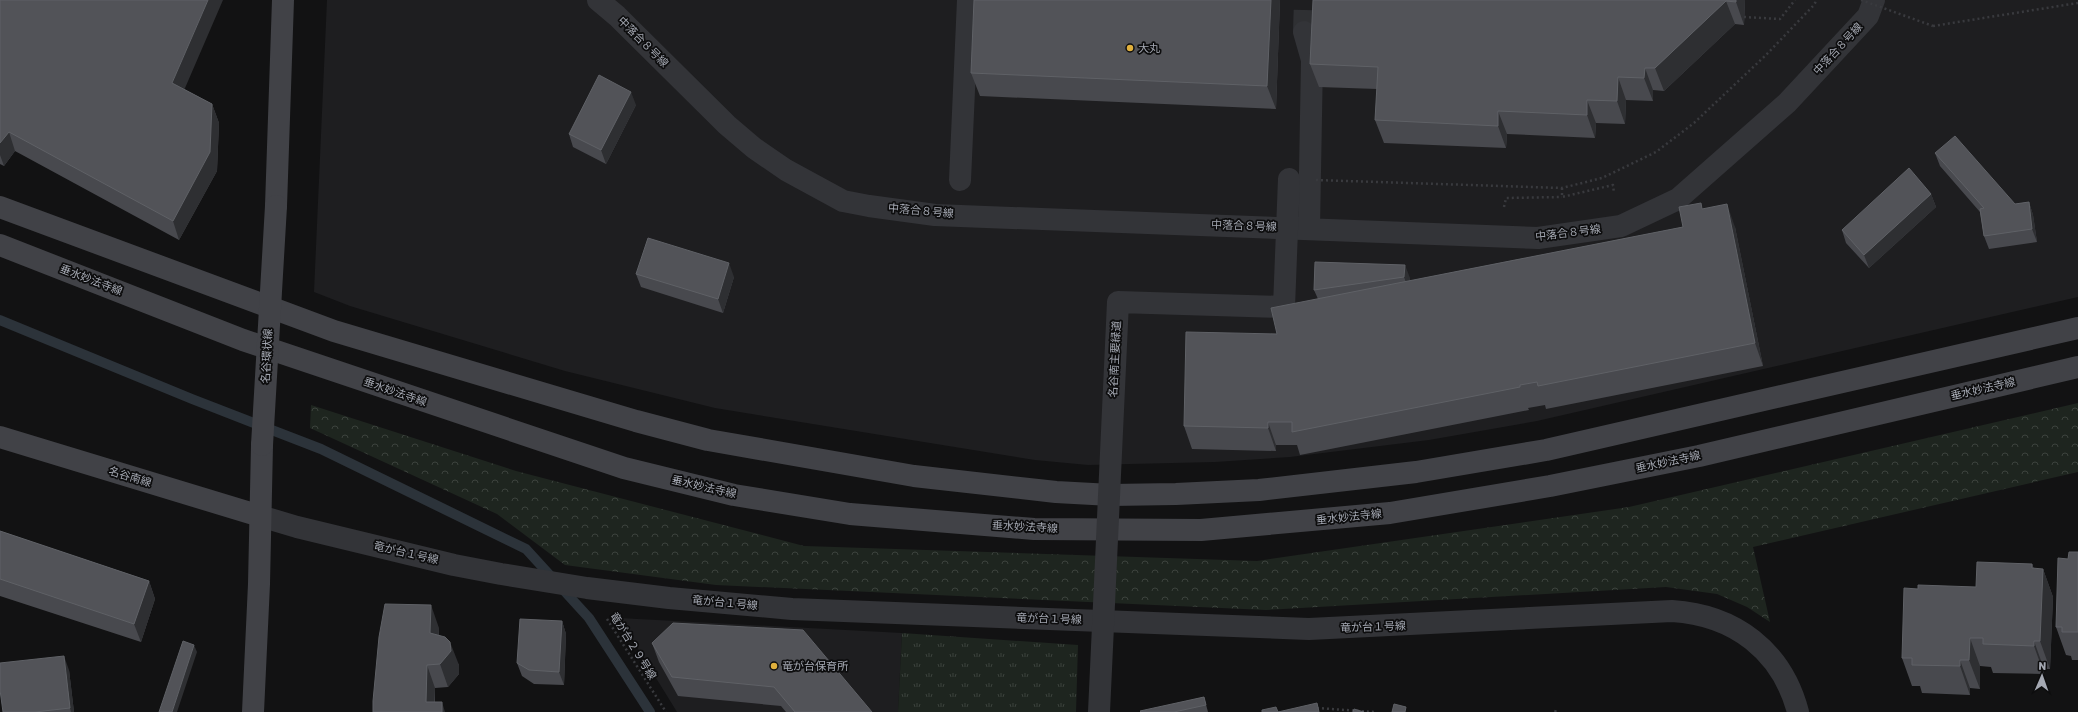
<svg xmlns="http://www.w3.org/2000/svg" width="2078" height="712" viewBox="0 0 2078 712" font-family="Rubik,'Noto Sans JP',sans-serif">
  <style>
    .built { fill: #1e1e20 }
    .forest { fill: url(#forest-crowns) }
    .park { fill: url(#park-tufts) }
    .lines { fill: none; stroke-linecap: round; stroke-linejoin: round }
    .stream { stroke: #2c333a; stroke-width: 10 }
    .street-tunnel { stroke: #2f3033; stroke-width: 22; stroke-dasharray: 22 11; stroke-linecap: butt }
    .path { stroke: #393a3e; stroke-width: 2.5; stroke-dasharray: 2 3; stroke-linecap: butt }
    .street { stroke: #333438; stroke-width: 22 }
    .secondary { stroke: #414247; stroke-width: 22 }
    .path-bridge { stroke: #393a3e; stroke-width: 2.5; stroke-dasharray: 2 3; stroke-linecap: butt }
    .street-bridge { stroke: #333438; stroke-width: 22 }
    .secondary-bridge { stroke: #414247; stroke-width: 22 }
    .wall { fill: #48494e }
    .shaded-wall { fill: #2e2f32 }
    .building { fill: #525358; stroke: #5f6166 }
    .poi-dot { fill: #e0b03d; stroke: #0d0d0e; stroke-width: 1.5 }
    .labels { text-anchor: middle; dominant-baseline: central; stroke-width: 3.5; stroke-linejoin: round; paint-order: stroke }
    .street-label { font-size: 11px; fill: #a4a8b2; stroke: #0d0d0e }
    .poi-label { font-size: 11px; fill: #a4a8b2; stroke: #0d0d0e; text-anchor: start }
  </style>
  <defs>
    <pattern id="forest-crowns" width="20" height="18" patternUnits="userSpaceOnUse"><rect width="20" height="18" fill="#1e251f"/><path d="M2 6a3 3 0 1 1 6 0M12 15a3 3 0 1 1 6 0" fill="none" stroke="#3c423d"/></pattern>
    <pattern id="park-tufts" width="24" height="20" patternUnits="userSpaceOnUse"><rect width="24" height="20" fill="#1e251f"/><path d="M3 7l-1-3M5 7V3M7 7l1-3M15 17l-1-3M17 17v-4M19 17l1-3" fill="none" stroke="#3c423d"/></pattern>
  </defs>
  <rect width="100%" height="100%" fill="#121213"/>
  <path class="built" d="M327 0H2078V297L1537 421 1429 440 1290 457 1215 462 1088 465 1035 460 715 408 565 371 350 306 314 292Z
    M619 618 902 633 898 712H677Z"/>
  <path class="forest" d="M2078 403V472L1753 547 1770 622 1747 607 1717 594 1666 587 1266 610 716 585 565 565 497 514 310 428 311 405 516 471 804 546 1257 561 1629 507Z"/>
  <path class="park" d="M902 633 1078 645 1076 712H898Z"/>
  <g class="lines">
    <path class="stream" d="M0 320 192 399 321 449 526 549 589 618 650 712"/>
    <path class="street-tunnel" d="M1304 32 1305 0"/>
    <path class="path" d="M1744 17 1780 19 1795 0
      M1933 26 2078 3
      M1562 188V197L1613 185 1614 193
      M1504 207 1506 198 1562 197
      M607 619 666 712
      M1317 708 1374 712
      M1555 712 1556 710"/>
    <path class="street" d="M598 0 617 16 727 125 754 148 786 170 843 201 869 206 935 215 1538 238 1621 226 1678 199 1787 103 1868 16 1874 0
      M1304 32 1312 60 1309 228
      M960 180 968 0
      M260 516 297 527 454 565 501 574 587 588 669 598 792 609 1309 629 1672 611C1735 615 1782 651 1798 712"/>
    <path class="secondary" d="M276 206 283 0
      M0 207 334 331 636 421 708 440 914 476 1056 492 1111 495 1176 494 1259 490 1416 472 1546 450 2078 328
      M0 245 243 340 624 468 734 495 850 514 1034 529 1201 530 1390 513 1550 486 1699 456 2078 367
      M0 437 260 516
      M253 712 259 584 262 445"/>
    <path class="path-bridge" d="M1861 0 1933 26
      M1316 180 1562 188 1602 178 1656 152 1694 123 1766 55 1813 6 1817 0"/>
    <path class="street-bridge" d="M1099 712 1118 302 1284 307 1289 179"/>
    <path class="secondary-bridge" d="M262 445 276 206"/>
  </g>
  <path class="wall" d="M0 0 184 89 212 104 219 123 217 171 179 240 15 151 4 166 0 164Z
    M1280 0 1276 109 980 96 971 73Z
    M1313 0H1745L1744 25 1735 24 1664 91 1653 90V101L1626 100 1625 124 1596 123 1595 138 1507 134 1506 148 1384 143 1375 120 1377 89 1319 87 1310 64Z
    M636 105 606 164 573 147 569 134Z
    M1935 153 2015 204 2029 202 2033 215 2037 242 1989 249 1984 236 1980 212 1940 166Z
    M1931 194 1936 207 1869 268 1846 243 1842 230Z
    M1703 209 1735 227 1763 366 1546 409 1545 405 1528 408 1529 410 1300 455 1297 445H1276V451L1192 449 1184 426 1277 334 1318 299 1314 290 1315 262 1410 278V281L1683 227Z
    M636 274 734 277 723 313 641 287Z
    M0 531 149 581 155 599 141 642 0 596Z
    M2078 552V660H2072L2071 656 2066 655 2056 627 2068 559Z
    M2032 564 2034 569H2043L2053 597 2050 669H2044V674L1993 673 1991 667 1980 666V689L1970 688V695L1922 693 1920 686H1912L1902 658 1918 589 1976 587Z
    M562 621 566 634 564 685 534 684 522 676 517 663Z
    M439 628V636L459 665V674L448 687 435 688V702L373 712Z
    M652 643 872 712H786L781 706 678 696 659 662Z
    M69 670 74 712H3Z
    M1204 697 1208 712H1141Z"/>
  <path class="shaded-wall" d="M208 0H223L179 102 172 83Z
    M1271 0H1280L1276 109 1267 86Z
    M1736 0H1745L1744 25 1736 2Z
    M1726 1 1735 24 1664 91 1655 68Z
    M1645 68 1653 90V101L1644 78Z
    M1618 77 1626 100 1625 124 1617 101Z
    M631 92 636 105 606 164 601 150Z
    M1587 100 1596 123 1595 138 1587 115Z
    M212 104 219 123 217 171 179 240 173 221Z
    M1498 111 1507 134 1506 148 1498 126Z
    M9 132 15 151 4 166 0 155V143Z
    M1931 194 1936 207 1869 268 1864 255Z
    M2029 202 2033 215 2037 242 2032 229Z
    M1727 204 1735 227 1763 366 1755 343Z
    M729 263 734 277 723 313 718 299Z
    M1405 265 1410 278 1409 291 1404 277Z
    M1268 422 1276 445V451L1268 428Z
    M2032 564 2042 591 2043 569 2053 597 2050 669 2040 641 2032 568Z
    M149 581 155 599 141 642 134 624Z
    M431 605 439 628 438 656 430 633Z
    M562 621 566 634 564 685 559 672Z
    M1970 638 1980 666V689L1969 660Z
    M2034 641 2044 669V674L2034 646Z
    M450 642 459 665V674L448 687 440 664Z
    M194 645 197 652 177 712H172Z
    M64 656 69 670 74 712H71L70 708Z
    M1960 660 1970 688V695L1960 666Z
    M427 665 435 688 434 712 426 702Z
    M442 702 445 712H442Z"/>
  <path class="building" d="M0 0H208L172 83 212 104 210 152 173 221 9 132 0 143Z
    M974 0H1271L1267 86 971 73Z
    M1313 0H1736V2L1726 1 1655 68H1645L1644 78 1618 77 1617 101 1587 100V115L1498 111V126L1375 120 1378 67 1310 64Z
    M599 75 631 92 601 150 569 134Z
    M1955 136 2015 204 2029 202 2032 229 1984 236 1980 209 1984 208 1935 153Z
    M1909 168 1931 194 1864 255 1842 230Z
    M1701 203 1702 209 1727 204 1755 343 1538 386 1537 382 1520 385V387L1292 432V422H1268V428L1184 426 1186 332 1277 334 1271 308 1683 227 1679 207Z
    M648 238 729 263 718 299 636 274Z
    M1315 262 1405 265 1404 277 1314 290Z
    M0 531 149 581 134 624 0 579Z
    M2069 552H2078V632H2062V627H2056L2058 558 2068 559Z
    M1977 562 2032 564V568L2043 569 2040 641H2034V646L1983 644V638H1970L1969 660H1960V666L1912 665V658H1902L1904 588 1918 589V585L1976 587Z
    M385 604 431 605 430 633 445 637 450 642 451 651 440 664 427 665 426 702H442V712H373V701L379 637Z
    M520 619 562 621 559 672 529 670 517 663Z
    M673 623 803 630 872 712H795L774 687 672 677 652 643Z
    M183 641 194 645 172 712H159Z
    M64 656 70 708 35 712H3L0 690V663Z
    M1204 697 1206 705 1174 712H1141L1140 711Z
    M1317 703 1319 712H1278Z
    M1394 704 1406 707 1405 712H1392Z
    M1276 707 1278 712H1262V710Z
    M1354 709 1364 712H1353Z"/>
  <g class="poi-dot">
    <circle cx="1130" cy="48" r="4"/>
    <circle cx="774" cy="666" r="4"/>
  </g>
  <g class="labels">
    <g class="street-label">
      <text transform="translate(643 42) rotate(45)">中落合８号線</text>
      <text transform="translate(1838 49) rotate(-47)">中落合８号線</text>
      <text transform="translate(921 211) rotate(5)">中落合８号線</text>
      <text transform="translate(1244 226) rotate(2)">中落合８号線</text>
      <text transform="translate(1568 233) rotate(-7)">中落合８号線</text>
      <text transform="translate(91 280) rotate(21)">垂水妙法寺線</text>
      <text transform="translate(267 356) rotate(-87)">名谷環状線</text>
      <text transform="translate(1115 359) rotate(-87)">名谷南主要緑道</text>
      <text transform="translate(1983 389) rotate(-13)">垂水妙法寺線</text>
      <text transform="translate(395 392) rotate(19)">垂水妙法寺線</text>
      <text transform="translate(1668 462) rotate(-12)">垂水妙法寺線</text>
      <text transform="translate(130 477) rotate(17)">名谷南線</text>
      <text transform="translate(704 487) rotate(13)">垂水妙法寺線</text>
      <text transform="translate(1349 517) rotate(-6)">垂水妙法寺線</text>
      <text transform="translate(1025 527) rotate(3)">垂水妙法寺線</text>
      <text transform="translate(406 553) rotate(13)">竜が台１号線</text>
      <text transform="translate(725 603) rotate(5)">竜が台１号線</text>
      <text transform="translate(1049 619) rotate(2)">竜が台１号線</text>
      <text transform="translate(1373 627) rotate(-2)">竜が台１号線</text>
      <text transform="translate(633 646) rotate(58)">竜が台２９号線</text>
    </g>
    <g class="poi-label">
      <text x="1138" y="48">大丸</text>
      <text x="782" y="666">竜が台保育所</text>
    </g>
  </g>
  <g transform="translate(2042 676) rotate(2)" stroke="#0d0d0e" stroke-width="3" paint-order="stroke">
  <path d="M0-3L7 15L0 10L-7 15Z" fill="#a4a8b2"/>
  <text y="-6" font-size="11" font-weight="bold" text-anchor="middle" fill="#a4a8b2">N</text>
  </g>
</svg>
